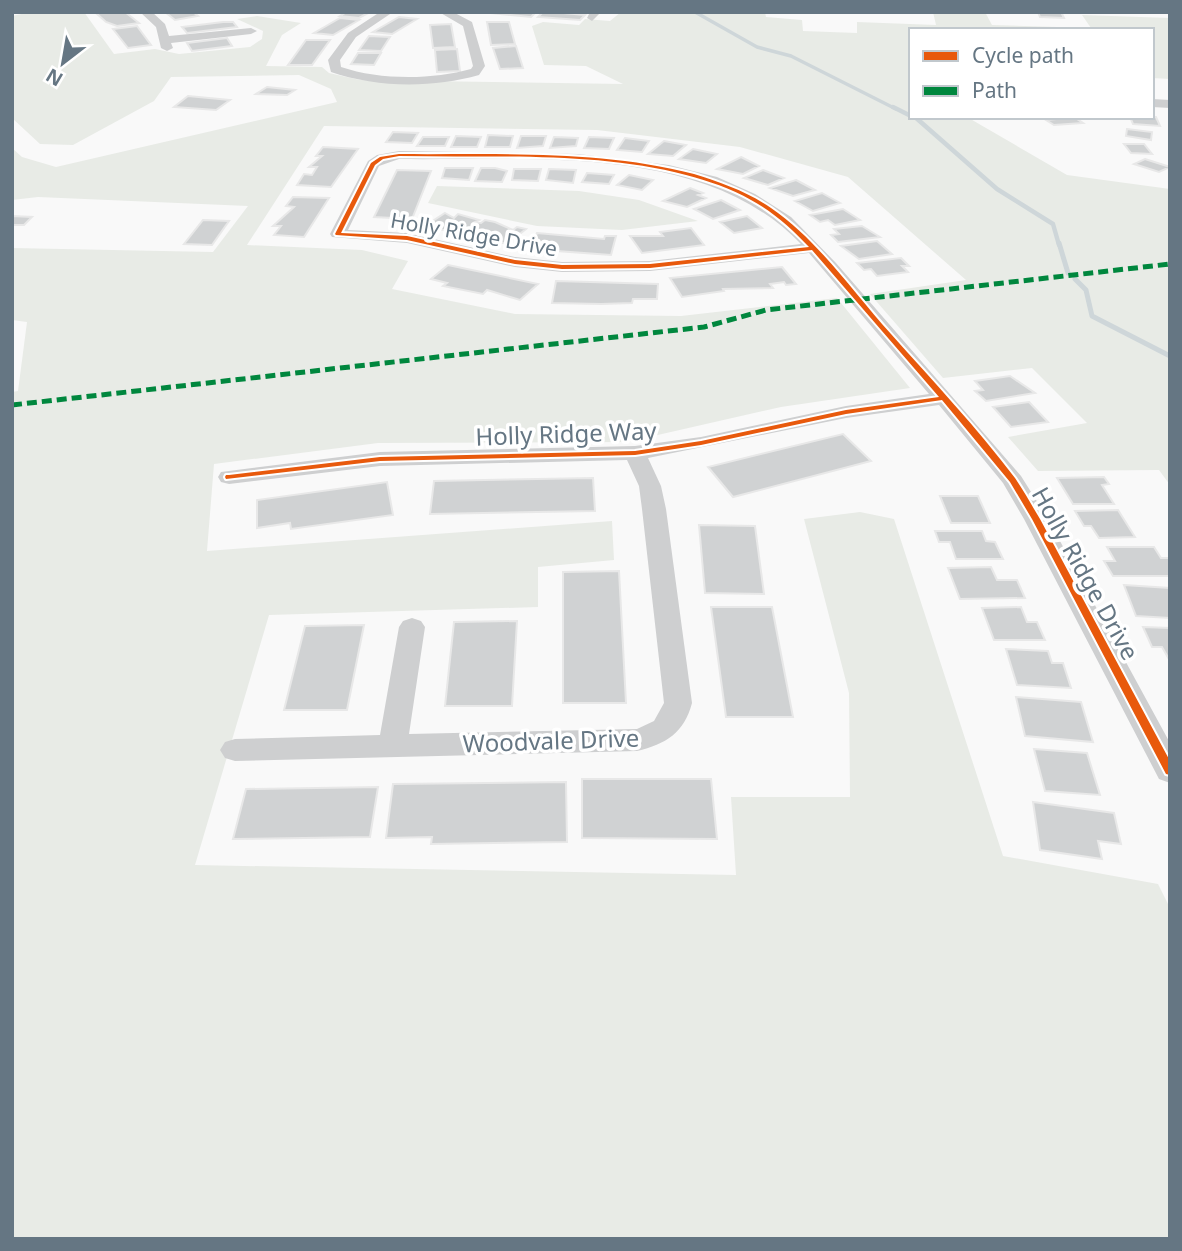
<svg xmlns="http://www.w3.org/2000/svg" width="1182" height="1251" viewBox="0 0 1182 1251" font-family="'Noto Sans',sans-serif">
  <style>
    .green { fill: #e8ebe6 }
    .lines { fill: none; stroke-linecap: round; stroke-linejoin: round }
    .stream-far2 { stroke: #ced6d9; stroke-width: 3.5 }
    .stream-far1 { stroke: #ced6d9; stroke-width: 4.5 }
    .stream { stroke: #ced6d9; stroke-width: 5 }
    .building { fill: #d0d2d3; stroke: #e8e8e8; stroke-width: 2 }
    .minor { fill: #cecfd0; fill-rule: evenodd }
    .quiet { stroke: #00873e; stroke-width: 5; stroke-dasharray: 10 5; stroke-linecap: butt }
    .cycleway-casing { stroke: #fff; stroke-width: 4 }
    .cycleway { fill: #e8590c; fill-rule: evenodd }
    .labels { text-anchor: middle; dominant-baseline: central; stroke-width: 7; stroke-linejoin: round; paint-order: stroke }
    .far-street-label { font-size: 21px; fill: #657683; stroke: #fff }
    .street-label { font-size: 24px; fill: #657683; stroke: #fff }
  </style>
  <rect width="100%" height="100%" fill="#f9f9f9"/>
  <path class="green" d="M31 12H84L114 54 155 49 179 54 250 47 262 39 263 31 237 19 257 16 301 23 282 35 266 66 322 67 329 73 360 80 623 84 586 66 544 65 532 26 543 22 579 25 585 19 610 21 621 12H765L766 17 802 20 803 31 857 33V22L936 25 933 12H985L992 25 1091 28 1082 15 1170 18V79L1152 78V30H911V117H967L1067 175 1170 189V485L1159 470 1038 471 1008 437 1087 423 1032 368 943 378 870 294 966 280 848 177 740 147 597 130 324 126 247 245 362 250 408 261 392 289 515 314 681 316 837 298 910 388 781 407 627 442 378 443 214 464 207 551 612 521 614 560 538 567V607L269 615 195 865 736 875 731 797H850L849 693 804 519 860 512 894 519 1003 856 1158 884 1170 908V1239H12V392L18 391 27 322 12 320V248L213 252 248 206 38 197 12 200V148L22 157 56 167 337 102 331 89 299 75 171 77 154 101 73 145 40 144 12 118V16Z
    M437 186 579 191 639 200 698 221 622 230 537 226 428 203Z"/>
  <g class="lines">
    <path class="stream-far2" d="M695 12 757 47 791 56 896 109"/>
    <path class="stream-far1" d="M893 107 911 116
      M915 117 997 189 1053 224 1059 245"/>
    <path class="stream" d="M1059 243 1068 273
      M1075 279 1086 290 1092 316 1170 356"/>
  </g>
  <path class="building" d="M101 12H125L139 23 117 26 106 22 96 13Z
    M165 12H193L198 16 175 20Z
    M347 12H370L359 18 340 16Z
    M481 12H536L531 17Z
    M543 12H553L585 15 580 20 538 17Z
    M1038 12H1061L1064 18 1040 17Z
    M399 17 417 19 392 34 373 32Z
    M340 18 359 20 333 35 314 33Z
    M223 22H233L237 27 187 33 182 27Z
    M487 22H509L515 44 491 45Z
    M451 24 455 47 433 48 430 25Z
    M137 26 151 45 128 48 113 29Z
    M369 36 390 37 381 51 359 50Z
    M227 38 232 46 192 51 187 43Z
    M306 40H330L312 65H288Z
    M516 46 523 68 500 69 493 48Z
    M457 49 460 71 437 72 435 50Z
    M358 53H381L374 65 351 64Z
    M267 87 295 90 287 95 256 94Z
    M188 96 230 100 216 110 174 107Z
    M1055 117H1074L1083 123 1054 125 1046 120 1057 119Z
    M1130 117H1156L1160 126 1133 124Z
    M1127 129 1152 132 1151 140 1126 136Z
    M393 132 418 133 412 143 386 142Z
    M488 135 513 136 510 147H485Z
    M456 136 481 137 477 147H451Z
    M521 136H546L543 146 517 148Z
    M423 137H449L445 146H417Z
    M554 137 578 138 576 146 550 148Z
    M589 137 614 138 609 149 584 148Z
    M625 138 649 141 642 152 617 150Z
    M664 141 686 145 673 156 648 154Z
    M1124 144H1144L1152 154 1131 153Z
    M323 147 358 149 331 187 297 185 304 174 312 175 317 167H309L322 156H316Z
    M693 149 717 154 706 163 679 159Z
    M741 157 759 166 743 174 717 169Z
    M1145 159 1170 167 1159 172 1134 164Z
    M445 168H473L469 180 442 178Z
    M481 168H495L507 171 502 182 475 181Z
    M514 169H541L538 181 512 180Z
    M549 169 576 170 573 183 546 180Z
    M397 170 431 171 412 219 374 217Z
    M763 170 784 178 768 185 744 178Z
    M587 173 614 175 609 184 582 182Z
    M629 175 653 180 642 190 617 185Z
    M796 180 815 190 793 196 770 188Z
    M690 188 703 193 698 195 706 198 687 207 663 201Z
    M822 193 840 203 813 211 795 201Z
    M293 197 329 198 304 237 274 235 281 226H273L294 207 286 206Z
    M721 200 740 210 713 219 694 209Z
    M843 209 860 220 835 225 828 220 820 222 810 215Z
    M445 213 454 218 458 214 479 220 475 222 481 223 485 220 495 222 513 230 517 227 526 229 507 244 425 226Z
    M12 216 32 217 24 225H12Z
    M747 216 762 228 734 233 720 222Z
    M203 220 229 221 212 245 184 244Z
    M862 226 880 237 838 242 831 235 839 234 834 229Z
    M691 228 704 245 642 253 630 236H663L660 232Z
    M537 233 604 239 605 236H616L611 255 530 249Z
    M877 241 892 254 859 259 841 246Z
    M901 258 909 266H902L908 272 877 276 871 269 864 270 857 263Z
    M448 265 538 284 520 300 487 290 483 294 443 286 447 283 431 279Z
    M782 267 796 284 786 285 784 282 770 284 773 288 723 289 724 291 682 297 670 278Z
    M556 281 658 284 657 299H633L632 303 601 304 552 303Z
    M1010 376 1035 393 986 401 975 391 983 390 975 381Z
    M1029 402 1048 422 1011 427 993 407Z
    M843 434 871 461 733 497 708 467Z
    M1104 477 1109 484 1102 485 1114 504H1073L1057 478Z
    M593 478 595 511 430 514 434 481Z
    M387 482 393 515 291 529 290 523 257 528V500Z
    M940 496H978L990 523H951Z
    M1118 510 1135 537 1099 538 1091 526H1084L1075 511Z
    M699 525 755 526 764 594 705 593Z
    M935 531H982L986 541 995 542 1003 559H956L950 542H939Z
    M1107 547H1154L1161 558H1170V576H1113L1104 561H1115Z
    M991 567 997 580H1017L1025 598 960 599 948 568Z
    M619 571 626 703H563V572Z
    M1124 585 1170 588V618L1136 616Z
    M711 607H772L793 717H726Z
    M1021 607 1027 622H1037L1045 640H994L982 608Z
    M517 621 512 706H445L454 622Z
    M364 625 347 710H284L305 626Z
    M1143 627 1170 628V661L1162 647H1152Z
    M1006 649 1048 651 1052 663H1063L1071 688 1017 685Z
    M1016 697 1081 702 1093 742 1025 736Z
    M1034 749 1087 753 1100 795 1045 791Z
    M582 779H711L717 839 582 838Z
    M566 782 567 842 431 844 432 837 386 838 393 784Z
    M378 787 370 837 233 839 246 789Z
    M1033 802 1114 813 1121 844 1098 841 1102 859 1040 850Z"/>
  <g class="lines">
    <path class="minor" d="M140 12H152L165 24 169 36 251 28 257 31 251 34 171 43 173 48 167 51 161 48 156 27Z
      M380 12H393L356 37 340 60 341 67C379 80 432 80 471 69L473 66 463 26 439 12H453L472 22 485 66 479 75C433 88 377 88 331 72L328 60 348 33Z
      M590 12H601L592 21 587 18Z
      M1152 99 1170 100V108L1152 107Z
      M399 151 578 154 669 165 717 177 755 194 791 217 836 263 1021 476 1048 519 1170 743V783L1159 779 1024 519 1003 483 939 405 846 418 648 458 661 486 666 509 692 703C684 733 666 744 637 751L235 761 225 758 220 750 225 742 235 739 380 735 399 627 403 621 412 618 421 621 425 627 409 734 637 729 654 721 664 703 642 509 639 486 627 460 380 466 229 484 221 482 218 477 221 472 380 452 635 446 701 437 846 406 929 394 809 253 650 271 562 272 515 267 407 243 332 237 330 234 368 161 377 155ZM399 159C529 161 703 142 801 244L650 261 562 262 515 257 407 233 348 230 379 166Z"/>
    <path class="quiet" d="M12 405 704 327 766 310 1170 264"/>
    <g class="cycleway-casing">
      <path id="cycleway" d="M399 154C497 155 598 149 694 174 720 182 748 192 771 208 819 241 852 291 891 334 933 381 977 428 1015 478 1024 491 1032 506 1040 519L1170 761V775L1166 774 1032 519 1010 482 942 400 846 414 701 445 635 455 380 461 226 479 225 477 226 475H229L380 457 635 451 701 441 846 410 939 397 812 250 650 268 562 269 515 264 407 240 336 235 335 234 371 163 380 157ZM399 156C494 158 594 151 686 175 708 181 731 188 751 200 773 212 792 229 809 247L650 264 562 265 515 260 407 236 341 233 375 165 383 159Z"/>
    </g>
    <use href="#cycleway" class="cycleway"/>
  </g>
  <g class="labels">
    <g class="far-street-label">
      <text transform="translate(474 234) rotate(10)">Holly Ridge Drive</text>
    </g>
    <g class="street-label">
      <text transform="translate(566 433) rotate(-2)">Holly Ridge Way</text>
      <text transform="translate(1086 573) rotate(61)">Holly Ridge Drive</text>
      <text transform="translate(551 740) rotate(-2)">Woodvale Drive</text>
    </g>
  </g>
  <rect width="1182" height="1251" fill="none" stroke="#657683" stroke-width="28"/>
  <rect x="909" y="28" width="245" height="91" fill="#ffffff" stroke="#c1c8cd" stroke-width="2"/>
  <rect x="923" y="51" width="35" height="10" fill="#e8590c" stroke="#c1c8cd" stroke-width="2"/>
  <text x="972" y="63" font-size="21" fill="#657683">Cycle path</text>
  <rect x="923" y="86" width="35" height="10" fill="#00873e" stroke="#c1c8cd" stroke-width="2"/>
  <text x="972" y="98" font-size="21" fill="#657683">Path</text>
  <g transform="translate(63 63) rotate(211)" stroke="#ffffff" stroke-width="5" paint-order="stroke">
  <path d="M0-5L12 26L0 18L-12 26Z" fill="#657683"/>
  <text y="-10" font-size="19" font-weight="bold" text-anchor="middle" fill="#657683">N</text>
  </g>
</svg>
